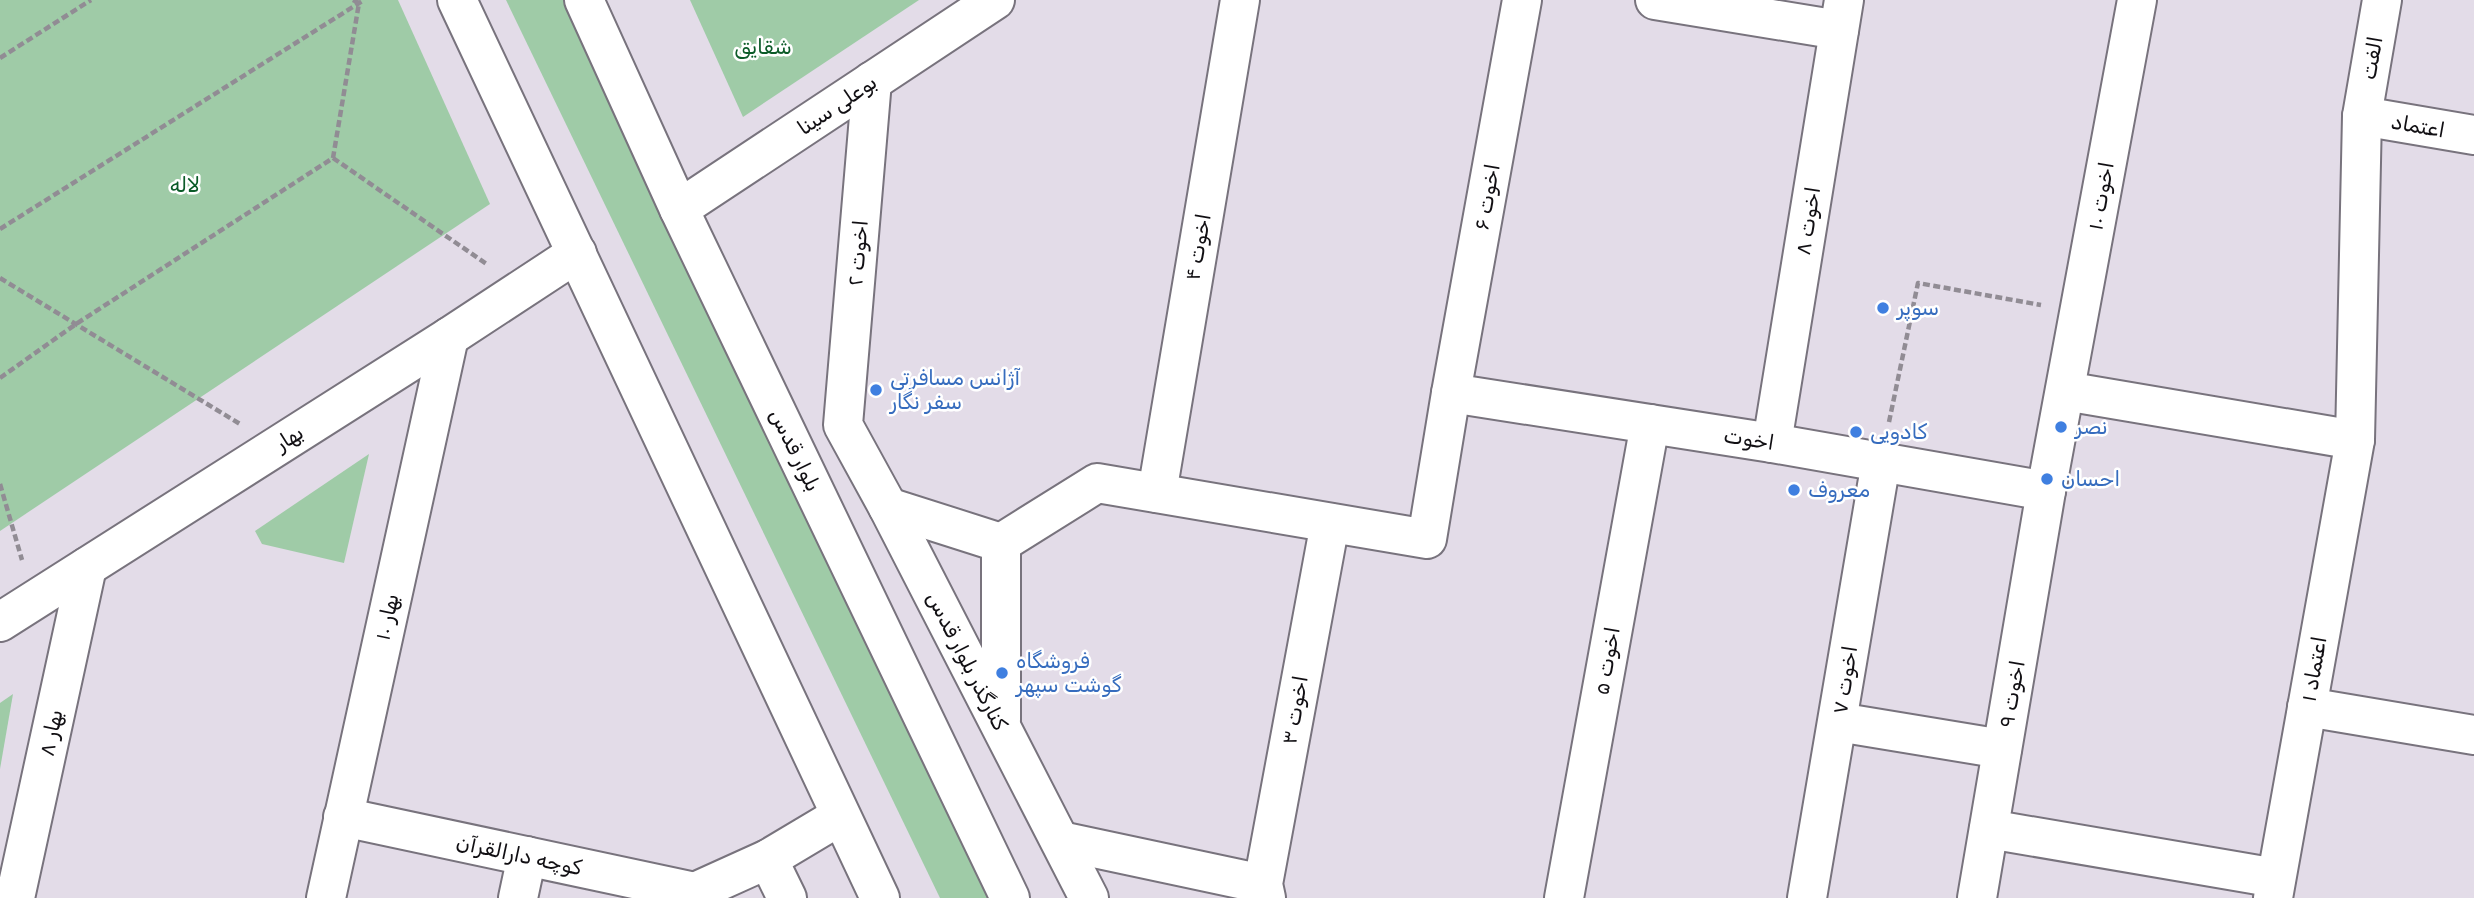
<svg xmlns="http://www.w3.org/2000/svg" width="2474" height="898" viewBox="0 0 2474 898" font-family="Rubik,Cairo,sans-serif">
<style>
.green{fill:#9fcba7}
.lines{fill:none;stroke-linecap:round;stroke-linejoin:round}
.street-casing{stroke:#78737d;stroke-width:42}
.secondary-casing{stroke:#78737d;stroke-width:42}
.path{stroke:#918c94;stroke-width:4.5;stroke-dasharray:7 3.5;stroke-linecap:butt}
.street{stroke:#fff;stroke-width:38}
.secondary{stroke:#fff;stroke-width:38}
.shop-dot{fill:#3f7fe0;stroke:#fff;stroke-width:2.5}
.labels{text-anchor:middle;stroke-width:5;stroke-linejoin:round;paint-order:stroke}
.park-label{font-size:21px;fill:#0b5b28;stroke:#fff}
.street-label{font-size:21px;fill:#110f13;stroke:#fff}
.shop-label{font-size:21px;fill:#366cbe;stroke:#fff;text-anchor:start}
</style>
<rect width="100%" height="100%" fill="#e3dce8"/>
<g class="green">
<path d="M0,0H398L490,204L0,531Z"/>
<path d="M506,0H568L997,898H940Z"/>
<path d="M690,0H919L743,117Z"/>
<path d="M369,454L344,563L262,544L255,531Z"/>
<path d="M13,694L0,769V703Z"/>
</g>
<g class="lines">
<defs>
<g id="street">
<path d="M1655,0L1839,30"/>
<path d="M872,81L843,425L888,507L1089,898"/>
<path d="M2065,391L2355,440"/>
<path d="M1451,393L1772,443L2046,491"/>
<path d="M1772,443L1844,0"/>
<path d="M1157,493L1240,0"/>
<path d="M888,507L1001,543L1097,483L1427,539L1451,393L1522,0"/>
<path d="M2307,707L2474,735"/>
<path d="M1001,720V543"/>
<path d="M1838,722L2002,749"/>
<path d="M343,817L695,892"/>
<path d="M1989,829L2276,878"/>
<path d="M1061,841L1263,884"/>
<path d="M768,859L787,898"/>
<path d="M695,892L768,859L840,816"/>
<path d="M15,898L87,567"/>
<path d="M326,898L449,337"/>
<path d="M518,898L527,856"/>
<path d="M1266,898L1263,884L1330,523"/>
<path d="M1564,898L1650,424"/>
<path d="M1807,898L1881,462"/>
<path d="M1977,898L2046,491L2137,0"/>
<path d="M2273,898L2355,440L2362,116L2382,0"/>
</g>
<g id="secondary">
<path d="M457,0L880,898"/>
<path d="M584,0L679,209L1010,898"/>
<path d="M2362,116L2474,135"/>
<path d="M679,209L995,0"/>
<path d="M0,622L449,337L577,253"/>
</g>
</defs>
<use href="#street" class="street-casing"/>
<use href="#secondary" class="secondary-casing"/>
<g class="path">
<path d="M0,58L91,0"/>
<path d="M333,158L488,265"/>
<path d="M0,229L364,0"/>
<path d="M0,278L240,424"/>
<path d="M0,378L76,324L333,158L359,3L353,0"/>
<path d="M1889,422L1918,283L2041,305"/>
<path d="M0,484L22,560"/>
</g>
<use href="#street" class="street"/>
<use href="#secondary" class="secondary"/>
</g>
<g class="shop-dot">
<circle cx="1883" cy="308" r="7"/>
<circle cx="876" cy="390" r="7"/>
<circle cx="2061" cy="427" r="7"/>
<circle cx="1856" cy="432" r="7"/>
<circle cx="2047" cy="479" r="7"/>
<circle cx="1794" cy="490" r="7"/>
<circle cx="1002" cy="673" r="7"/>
</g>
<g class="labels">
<g class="park-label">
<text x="763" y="54">شقایق</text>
<text x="185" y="192">لاله</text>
</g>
<g class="street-label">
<text transform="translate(2372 58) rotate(-80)" y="7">الفت</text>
<text transform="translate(837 105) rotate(-34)" y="7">بوعلی سینا</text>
<text transform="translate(2418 126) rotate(10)" y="7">اعتماد</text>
<text transform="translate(2101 196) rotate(-80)" y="7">اخوت ۱۰</text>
<text transform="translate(1487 197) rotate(-80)" y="7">اخوت ۶</text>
<text transform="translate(1808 221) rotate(-81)" y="7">اخوت ۸</text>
<text transform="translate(1198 247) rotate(-80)" y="7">اخوت ۴</text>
<text transform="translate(858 253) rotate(-85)" y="7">اخوت ۲</text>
<text transform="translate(289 438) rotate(-32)" y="7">بهار</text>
<text transform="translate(1749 439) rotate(9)" y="7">اخوت</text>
<text transform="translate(795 450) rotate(64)" y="7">بلوار قدس</text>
<text transform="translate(387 617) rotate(-78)" y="7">بهار ۱۰</text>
<text transform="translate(967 661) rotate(63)" y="7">کنارگذر بلوار قدس</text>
<text transform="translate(1607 661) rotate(-80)" y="7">اخوت ۵</text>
<text transform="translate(2314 669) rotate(-80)" y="7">اعتماد ۱</text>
<text transform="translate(1845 680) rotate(-81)" y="7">اخوت ۷</text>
<text transform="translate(2012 694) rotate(-80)" y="7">اخوت ۹</text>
<text transform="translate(1295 710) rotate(-80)" y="7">اخوت ۳</text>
<text transform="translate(51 733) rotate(-78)" y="7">بهار ۸</text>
<text transform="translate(519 855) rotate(12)" y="7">کوچه دارالقرآن</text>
</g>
<g class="shop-label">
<text x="1897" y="315">سوپر</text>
<text x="890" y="385">آژانس مسافرتی<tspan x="890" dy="24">سفر نگار</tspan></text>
<text x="2075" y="434">نصر</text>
<text x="1870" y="439">کادویی</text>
<text x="2061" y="486">احسان</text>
<text x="1808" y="497">معروف</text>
<text x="1016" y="668">فروشگاه<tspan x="1016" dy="24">گوشت سپهر</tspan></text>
</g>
</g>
</svg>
